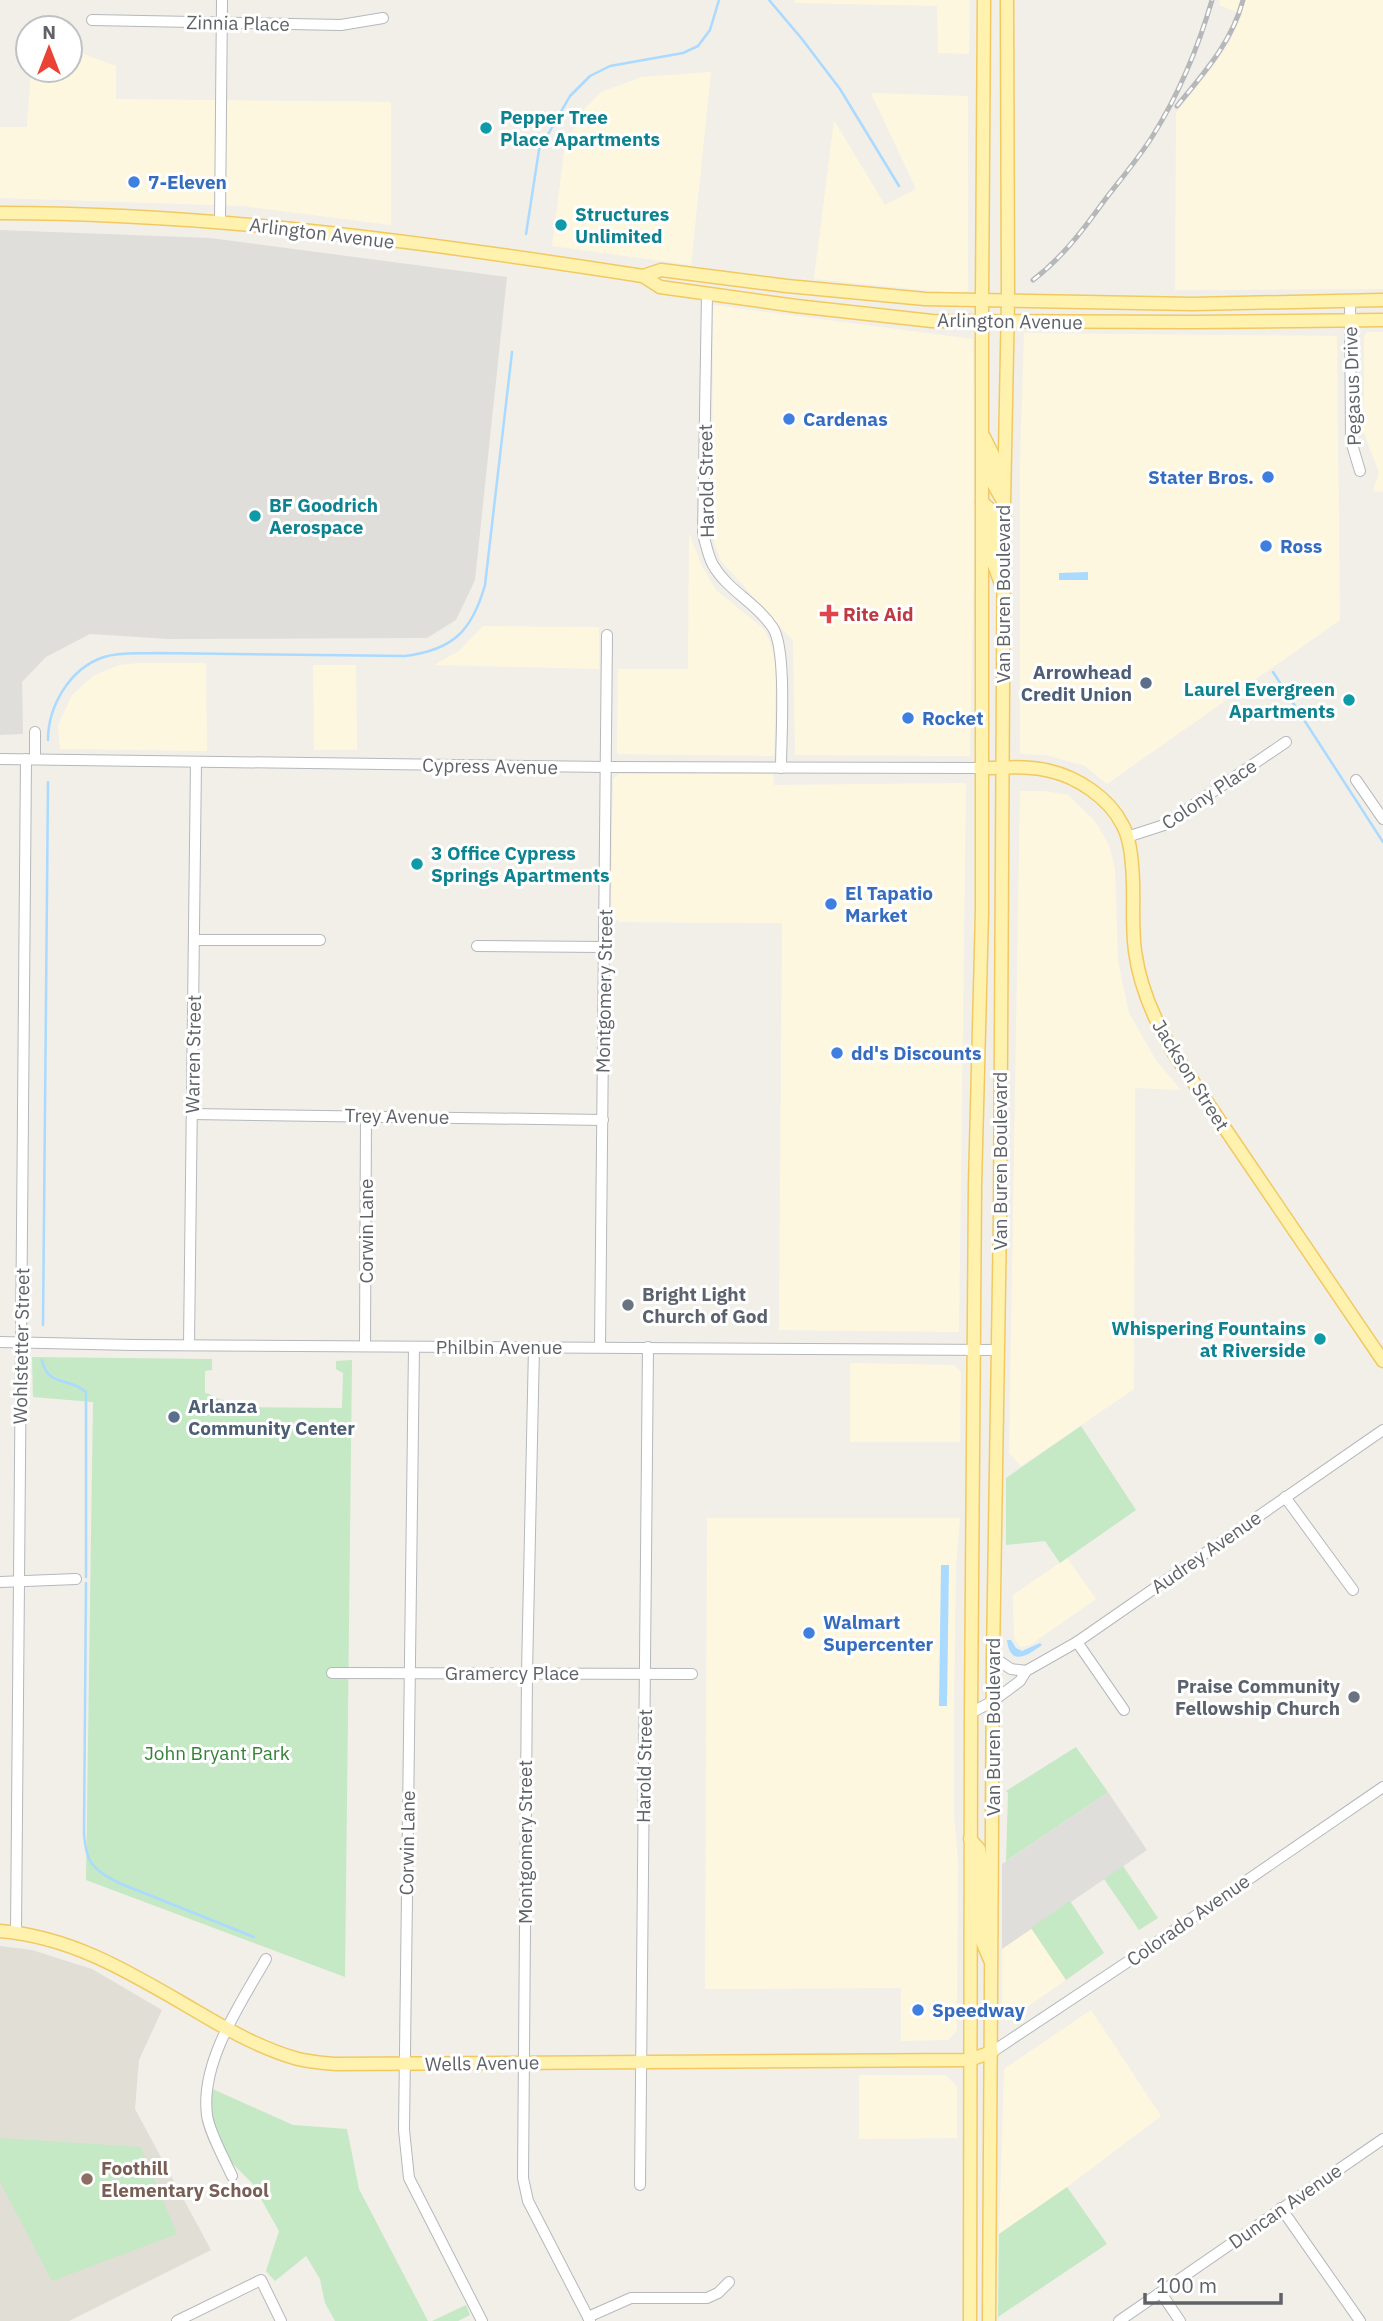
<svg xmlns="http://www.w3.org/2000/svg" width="1383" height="2321" viewBox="0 0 1383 2321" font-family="'IBM Plex Sans',sans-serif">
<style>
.commercial{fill:#fef7e0}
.industrial{fill:#e0deda}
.education{fill:#e1ded6}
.green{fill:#c5e8c5}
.water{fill:#aadaff}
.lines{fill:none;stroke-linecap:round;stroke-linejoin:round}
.stream{stroke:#aadaff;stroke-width:2.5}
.minor-casing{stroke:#b5b8bc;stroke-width:12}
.major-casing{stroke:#f2c960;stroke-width:15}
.minor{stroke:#fff;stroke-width:10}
.major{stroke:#fff2af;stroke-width:12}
.rail-casing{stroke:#b6b7b8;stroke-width:5}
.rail{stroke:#fff;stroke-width:2.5;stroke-dasharray:8;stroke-linecap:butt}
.culture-dot{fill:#0f9aa8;stroke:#fff;stroke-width:2.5}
.shop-dot{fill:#3f7fe0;stroke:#fff;stroke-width:2.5}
.health-dot{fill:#e0444e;stroke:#fff;stroke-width:2.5}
.service-dot{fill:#5c6f8a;stroke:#fff;stroke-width:2.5}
.worship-dot{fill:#6b7280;stroke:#fff;stroke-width:2.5}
.education-dot{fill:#8d6e63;stroke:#fff;stroke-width:2.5}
.labels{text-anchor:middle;stroke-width:6;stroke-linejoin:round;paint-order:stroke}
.street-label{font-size:19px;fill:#5f6368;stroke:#fff}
.culture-label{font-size:19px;font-weight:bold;fill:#0d838f;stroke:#fff;text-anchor:start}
.shop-label{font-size:19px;font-weight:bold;fill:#366cbe;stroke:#fff;text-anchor:start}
.health-label{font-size:19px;font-weight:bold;fill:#be3a42;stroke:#fff;text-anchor:start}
.service-label{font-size:19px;font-weight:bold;fill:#4e5e75;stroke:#fff;text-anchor:end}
.worship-label{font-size:19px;font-weight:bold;fill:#5b616d;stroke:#fff;text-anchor:start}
.park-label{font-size:19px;fill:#348238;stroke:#fff}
.education-label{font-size:19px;font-weight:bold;fill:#785e54;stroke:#fff;text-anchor:start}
</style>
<rect width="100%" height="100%" fill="#f1efe8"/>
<g class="commercial">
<path d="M794,0H970L969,54L938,53L937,6L796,3Z"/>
<path d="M1220,0H1383V289L1175,290L1176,113L1215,64L1231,39L1242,14L1219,5Z"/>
<path d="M70,49L116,66V99L391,102V225L243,206L0,198V127H27L31,70H70Z"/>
<path d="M711,72L691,265L552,246L565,145L585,108L601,92L642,77Z"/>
<path d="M871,93L968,96V291L953,293L814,279L834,120L885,205L916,189Z"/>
<path d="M713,305L973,339L974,550L970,756L795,755L793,641L721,561L712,536Z"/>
<path d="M1367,332H1383V492L1373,491L1379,472L1362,428L1364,398V336Z"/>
<path d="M1024,333L1337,336L1340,620L1107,784L1085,766L1046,755L1020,754V462Z"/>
<path d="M689,533L701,564L716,590L764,629L771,644L776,666L774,756L617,754L618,669H688Z"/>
<path d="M483,626L599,627V669L434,665L459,651Z"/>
<path d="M139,663H206L207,751L60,749L58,725L72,695L93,676L119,665Z"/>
<path d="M313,665H356L357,750H314Z"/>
<path d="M618,774H773L774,785L966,783L959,1332L779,1330L782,923L620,922L611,915L613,779Z"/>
<path d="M1020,791H1044L1068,795L1095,821L1109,845L1115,869L1118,961L1129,1013L1157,1062L1181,1090L1135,1088L1134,1389L1021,1466L1009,1453Z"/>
<path d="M850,1363L955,1365L961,1372L960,1442H850Z"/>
<path d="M707,1518H960L956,1564L954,1704V1816L958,1861L957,2030L948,2040L901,2041V1988L705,1989Z"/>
<path d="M1067,1558L1096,1599L1030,1645L1021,1647L1014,1638L1013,1595Z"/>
<path d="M1031,1928L1066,1980L1021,2011L1019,2008L1002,2004V1949Z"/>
<path d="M1091,2010L1161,2116L1067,2187L999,2234L1004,2069Z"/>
<path d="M859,2075H946L957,2087V2138L859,2139Z"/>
</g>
<g class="industrial">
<path d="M0,230L210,238L507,277L475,580L456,620L427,638L169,639L90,634L46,657L22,682L23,734L0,735Z"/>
<path d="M1108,1792L1147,1850L1002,1949V1864Z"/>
</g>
<path class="education" d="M0,1946L32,1950L92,1969L162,2010L139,2060L135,2109L211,2250L69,2321H0Z"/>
<g class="green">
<path d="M32,1357L212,1359V1370L205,1371V1393C213,1394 216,1400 224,1400L225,1407L342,1408L343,1373L336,1369V1361L352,1360L345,1977L86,1880L93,1402L33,1397Z"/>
<path d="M1081,1426L1136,1510L1060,1563L1045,1541L1006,1545V1478Z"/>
<path d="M1076,1747L1108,1792L1006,1861L1008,1793L1006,1791Z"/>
<path d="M1123,1866L1158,1918L1139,1930L1104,1879Z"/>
<path d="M1070,1901L1104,1953L1066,1980L1031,1928Z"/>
<path d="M206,2086L293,2125L347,2129L359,2189L428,2321H335L325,2303L320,2279L306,2256L275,2281L266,2271L279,2231L252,2183L230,2161L214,2132Z"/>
<path d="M0,2138L141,2147L177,2234L52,2281L0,2182Z"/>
<path d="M1067,2187L1107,2244L998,2317L999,2234Z"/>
<path d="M466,2305L470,2315L458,2321H432Z"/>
</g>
<g class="water">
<path d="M1088,572V580H1059V573Z"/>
<path d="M941,1565H949L947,1706H939Z"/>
<path d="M1007,1640H1011L1016,1648L1022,1651L1040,1643L1042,1645C1027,1656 1010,1667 1007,1640Z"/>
</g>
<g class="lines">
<g class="stream">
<path d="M769,0L802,39L840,89L899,186"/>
<path d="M526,234L539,150L570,96L590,76L610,66L683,53L698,46L710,30L719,0"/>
<path d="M1273,672L1383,842"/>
<path d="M48,740C48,706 70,668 104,657C120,652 138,654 154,653L405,656C453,650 472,631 485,585L512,352"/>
<path d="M43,1325L48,782"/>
<path d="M42,1360C48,1388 68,1376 86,1392V1577"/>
<path d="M86,1583L84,1834C86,1863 93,1870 119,1883L254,1937"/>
</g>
<defs>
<g id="minor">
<path d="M92,20L341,25L383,18"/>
<path d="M220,221L222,0"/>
<path d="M707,293L703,534C706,544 708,556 713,565C728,591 757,603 773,628C787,650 781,738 781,768"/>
<path d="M1350,300L1351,441L1360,471"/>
<path d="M0,759L606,767L980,768"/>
<path d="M35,759V732"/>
<path d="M1356,780L1383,819"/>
<path d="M1127,837L1164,825L1286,742"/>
<path d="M194,940H320"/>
<path d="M477,946L605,947"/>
<path d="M192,1114L603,1120"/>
<path d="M0,1342L133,1345L998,1350"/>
<path d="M189,1345L196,762"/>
<path d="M365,1346L366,1116"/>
<path d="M414,1347L404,2130L409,2178L482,2321"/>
<path d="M534,1347L527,1673L523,2178L528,2201L590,2321"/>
<path d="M600,1347L607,635"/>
<path d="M1285,1497L1353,1590"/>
<path d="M0,1582L76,1579"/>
<path d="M1077,1642L1124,1710"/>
<path d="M993,1657L1011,1669L1026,1671"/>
<path d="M332,1673L692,1674"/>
<path d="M971,1713L993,1701L1020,1681L1026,1671L1077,1642L1383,1430"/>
<path d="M16,1932L26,759"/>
<path d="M992,2052L1150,1947L1383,1787"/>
<path d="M232,2176C225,2160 209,2132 207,2115C200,2062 241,2003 266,1959"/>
<path d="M640,2185L648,1347"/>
<path d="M1281,2208L1360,2321"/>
<path d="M1161,2293L1180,2321"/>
<path d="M588,2317L631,2298H707L718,2293L729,2282"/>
<path d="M177,2321L261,2280L281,2321"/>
<path d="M1119,2321L1383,2139"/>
</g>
<g id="major">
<path d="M0,213C216,213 430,243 643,276L660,287L796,306L932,321L1192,322L1383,320"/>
<path d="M643,276L661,270L787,286L925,299L1193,304L1383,300"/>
<path d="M984,437L993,455L994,485L1003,501"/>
<path d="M982,502L992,511L993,515L994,565L1001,584"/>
<path d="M980,768C1003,768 1028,765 1050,771C1077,777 1109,798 1122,824C1129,836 1131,851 1132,865C1135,894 1131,922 1135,951C1140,989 1155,1022 1175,1055L1383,1361"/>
<path d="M970,1839L979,1849L981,1861V1939L990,1960"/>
<path d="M0,1931C74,1937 134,1975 196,2011C228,2030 262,2049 298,2059C310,2062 323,2063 335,2064L969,2060L992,2052"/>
<path d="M970,2321L971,1713L975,1186L982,911V300L984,0"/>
<path d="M989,2321L993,1657L1000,1220L1004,502L1008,301L1007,0"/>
</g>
</defs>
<use href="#minor" class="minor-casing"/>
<use href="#major" class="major-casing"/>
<use href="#minor" class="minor"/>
<use href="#major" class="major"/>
<defs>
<g id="rail">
<path d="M1177,106C1204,73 1232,42 1243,0"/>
<path d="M1033,280C1062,258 1083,230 1104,201C1120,180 1138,159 1152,137C1179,94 1198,48 1212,0"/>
</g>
</defs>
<use href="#rail" class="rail-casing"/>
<use href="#rail" class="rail"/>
</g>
<g class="culture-dot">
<circle cx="486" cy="128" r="7"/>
<circle cx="561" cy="225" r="7"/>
<circle cx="255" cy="516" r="7"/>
<circle cx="1349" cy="700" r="7"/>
<circle cx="417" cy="864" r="7"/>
<circle cx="1320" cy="1339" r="7"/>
</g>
<g class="shop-dot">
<circle cx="134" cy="182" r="7"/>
<circle cx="789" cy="419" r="7"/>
<circle cx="1268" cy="477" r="7"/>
<circle cx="1266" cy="546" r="7"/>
<circle cx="908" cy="718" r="7"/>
<circle cx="831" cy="904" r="7"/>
<circle cx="837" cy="1053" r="7"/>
<circle cx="809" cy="1633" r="7"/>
<circle cx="918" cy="2010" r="7"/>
</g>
<path class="health-dot" d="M825.5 603.5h7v7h7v7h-7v7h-7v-7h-7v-7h7z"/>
<g class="service-dot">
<circle cx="1146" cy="683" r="7"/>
<circle cx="174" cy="1417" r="7"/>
</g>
<g class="worship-dot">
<circle cx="628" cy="1305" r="7"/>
<circle cx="1354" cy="1697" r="7"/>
</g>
<circle class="education-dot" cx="87" cy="2179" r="7"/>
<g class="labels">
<g class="street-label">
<text transform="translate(238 23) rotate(1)" y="7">Zinnia Place</text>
<text transform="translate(322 233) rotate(7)" y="7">Arlington Avenue</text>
<text transform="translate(1010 321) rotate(1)" y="7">Arlington Avenue</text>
<text transform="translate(1352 386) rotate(-92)" y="7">Pegasus Drive</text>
<text transform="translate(706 481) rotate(-91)" y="7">Harold Street</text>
<text transform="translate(1003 594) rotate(-90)" y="7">Van Buren Boulevard</text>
<text transform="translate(490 766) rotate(1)" y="7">Cypress Avenue</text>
<text transform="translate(1209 794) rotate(-34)" y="7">Colony Place</text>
<text transform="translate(604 991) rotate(-89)" y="7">Montgomery Street</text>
<text transform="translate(193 1054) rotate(-89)" y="7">Warren Street</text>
<text transform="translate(1191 1075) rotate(58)" y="7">Jackson Street</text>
<text transform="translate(397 1116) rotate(1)" y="7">Trey Avenue</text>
<text transform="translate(1000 1161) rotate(-90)" y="7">Van Buren Boulevard</text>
<text transform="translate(366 1231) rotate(-90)" y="7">Corwin Lane</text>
<text transform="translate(21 1346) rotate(-89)" y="7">Wohlstetter Street</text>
<text x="499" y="1354">Philbin Avenue</text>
<text transform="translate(1206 1552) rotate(-35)" y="7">Audrey Avenue</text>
<text x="512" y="1680">Gramercy Place</text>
<text transform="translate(993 1727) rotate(-90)" y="7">Van Buren Boulevard</text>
<text transform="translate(644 1766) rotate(-89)" y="7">Harold Street</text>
<text transform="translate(525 1842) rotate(-90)" y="7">Montgomery Street</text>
<text transform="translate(407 1843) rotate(-89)" y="7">Corwin Lane</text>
<text transform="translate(1188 1920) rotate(-35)" y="7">Colorado Avenue</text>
<text transform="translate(482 2063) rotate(-1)" y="7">Wells Avenue</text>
<text transform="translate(1285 2206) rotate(-35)" y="7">Duncan Avenue</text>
</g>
<g class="culture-label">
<text x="500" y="124">Pepper Tree<tspan x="500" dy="22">Place Apartments</tspan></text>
<text x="575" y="221">Structures<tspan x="575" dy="22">Unlimited</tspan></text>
<text x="269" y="512">BF Goodrich<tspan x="269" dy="22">Aerospace</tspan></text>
<text x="1335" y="696" text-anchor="end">Laurel Evergreen<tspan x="1335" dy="22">Apartments</tspan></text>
<text x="431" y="860">3 Office Cypress<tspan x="431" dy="22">Springs Apartments</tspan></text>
<text x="1306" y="1335" text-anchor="end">Whispering Fountains<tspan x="1306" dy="22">at Riverside</tspan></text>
</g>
<g class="shop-label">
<text x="148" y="189">7-Eleven</text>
<text x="803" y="426">Cardenas</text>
<text x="1254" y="484" text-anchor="end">Stater Bros.</text>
<text x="1280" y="553">Ross</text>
<text x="922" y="725">Rocket</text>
<text x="845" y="900">El Tapatio<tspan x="845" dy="22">Market</tspan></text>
<text x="851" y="1060">dd's Discounts</text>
<text x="823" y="1629">Walmart<tspan x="823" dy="22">Supercenter</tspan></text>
<text x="932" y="2017">Speedway</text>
</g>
<g class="health-label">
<text x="843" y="621">Rite Aid</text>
</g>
<g class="service-label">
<text x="1132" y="679">Arrowhead<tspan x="1132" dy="22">Credit Union</tspan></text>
<text x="188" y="1413" text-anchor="start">Arlanza<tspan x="188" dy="22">Community Center</tspan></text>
</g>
<g class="worship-label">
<text x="642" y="1301">Bright Light<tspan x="642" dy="22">Church of God</tspan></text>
<text x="1340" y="1693" text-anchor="end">Praise Community<tspan x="1340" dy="22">Fellowship Church</tspan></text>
</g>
<g class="park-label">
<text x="217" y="1760">John Bryant Park</text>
</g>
<g class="education-label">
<text x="101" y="2175">Foothill<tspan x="101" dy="22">Elementary School</tspan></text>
</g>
</g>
<g transform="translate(49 49)"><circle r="33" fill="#ffffff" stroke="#bfc1c3" stroke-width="2"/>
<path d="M0-5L12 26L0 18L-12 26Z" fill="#ea4335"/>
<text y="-10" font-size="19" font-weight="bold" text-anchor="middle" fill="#5f6368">N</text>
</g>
<path d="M1145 2293v10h136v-10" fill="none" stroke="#5f6368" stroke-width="3.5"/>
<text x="1156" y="2293" font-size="21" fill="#5f6368" stroke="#ffffff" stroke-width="5" paint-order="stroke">100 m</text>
</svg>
